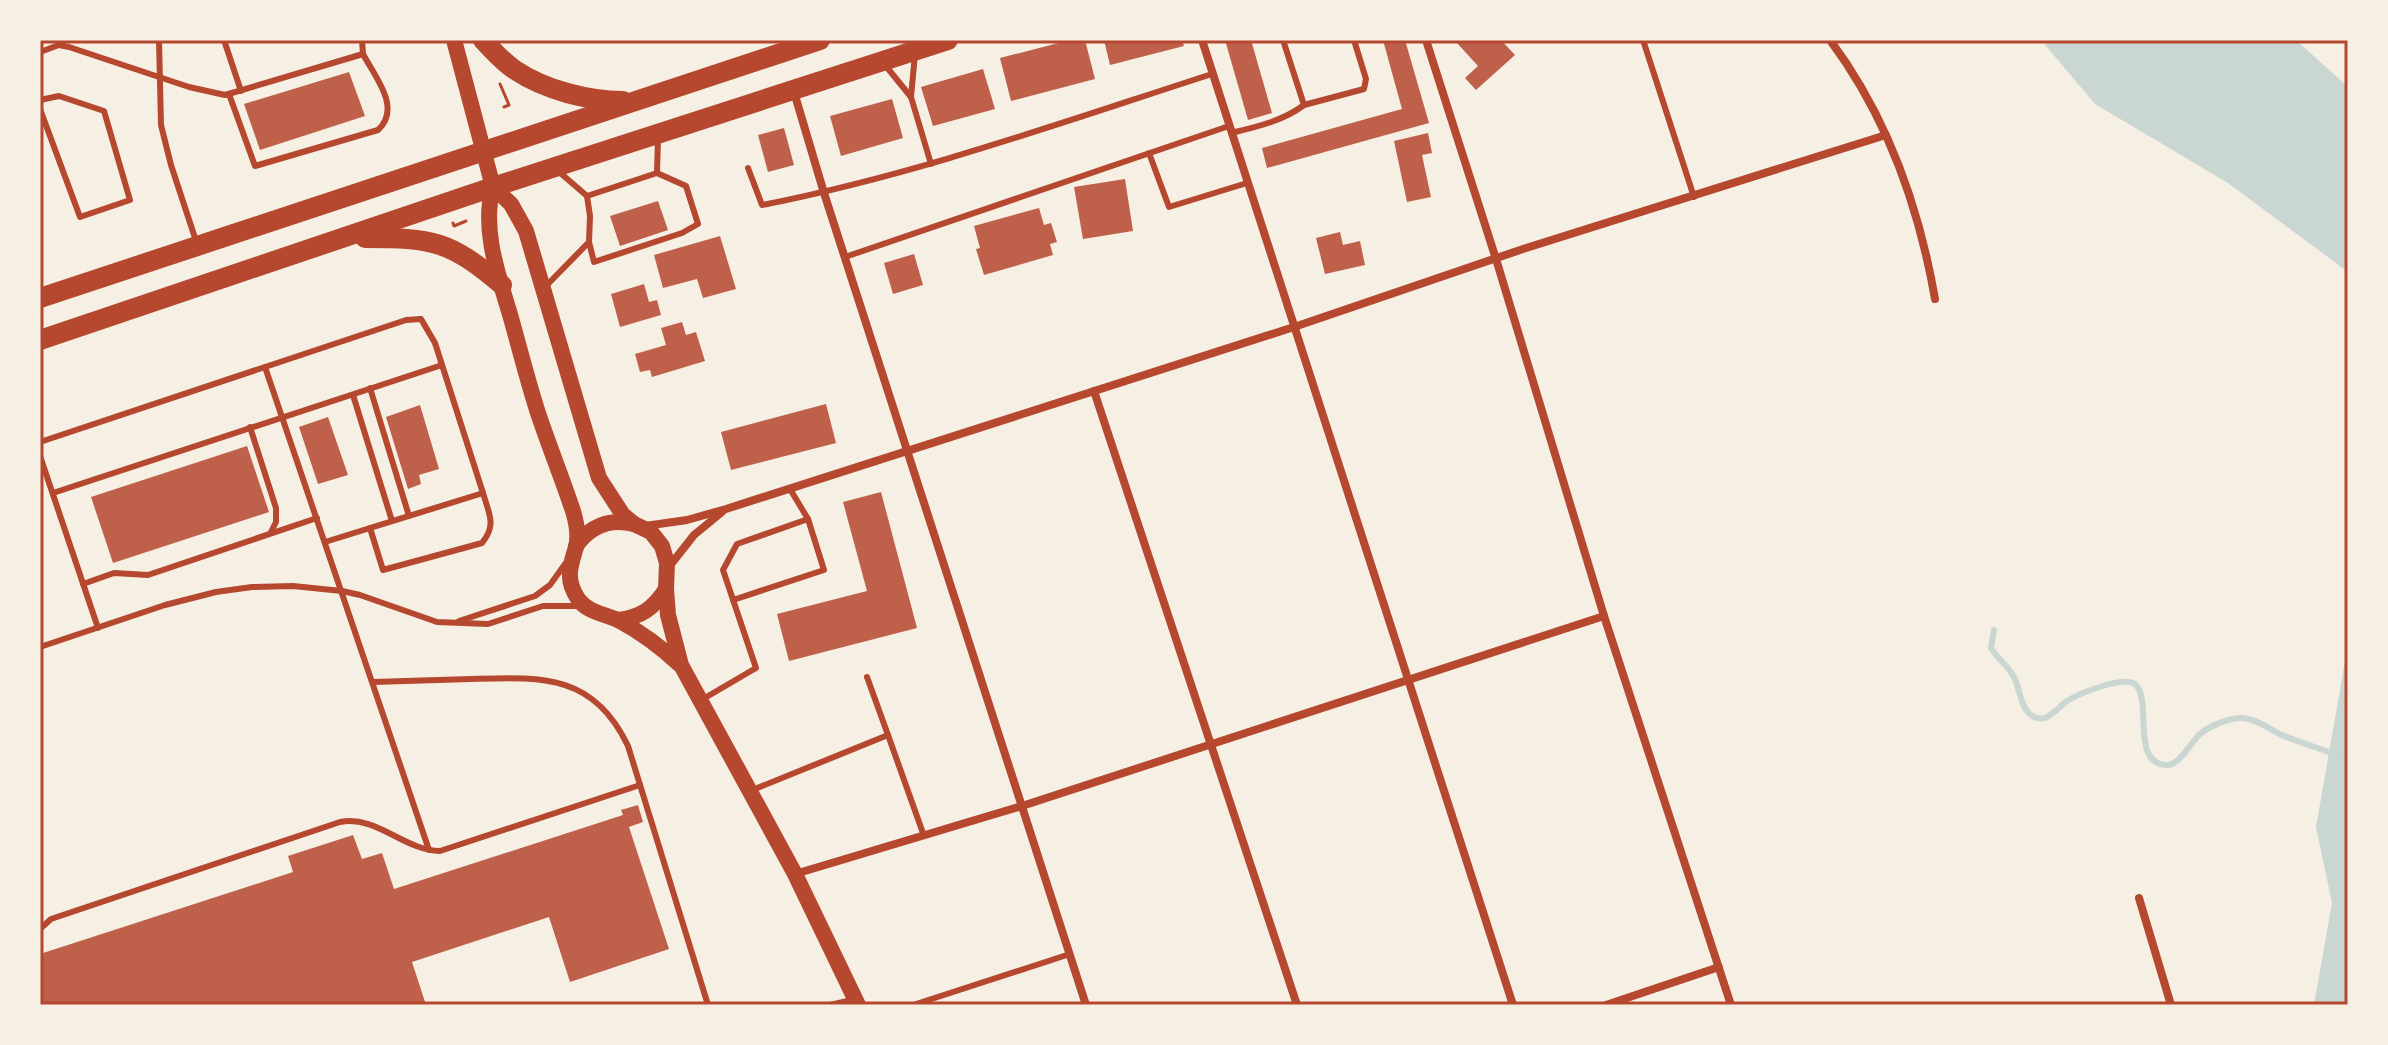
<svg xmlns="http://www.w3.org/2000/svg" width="2388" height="1045" viewBox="0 0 2388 1045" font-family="Mulish,sans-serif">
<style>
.water{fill:#c9d6d2}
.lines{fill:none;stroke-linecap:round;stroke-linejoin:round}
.stream{stroke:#c9d6d2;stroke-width:6}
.building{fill:#bf614a}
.path{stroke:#b5482f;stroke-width:3}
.service{stroke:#b5482f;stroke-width:6}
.minor{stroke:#b5482f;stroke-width:8}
.secondary{stroke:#b5482f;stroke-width:16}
.trunk{stroke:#b5482f;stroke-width:20}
.neatline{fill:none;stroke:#b5482f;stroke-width:3}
</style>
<rect width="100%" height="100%" fill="#f6efe4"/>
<g class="water">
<path d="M2041,40H2296L2348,87V272L2228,183L2095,104Z"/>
<path d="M2348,644V1005H2314L2332,903L2316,827Z"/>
</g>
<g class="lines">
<path class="stream" d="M1994,630L1991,648C1997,658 2008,666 2014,677C2020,688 2020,707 2031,715C2046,726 2057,708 2067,701C2078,694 2126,674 2136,685C2152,702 2131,762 2165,765C2179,767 2190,743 2200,734C2210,726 2226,719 2239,718C2255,717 2270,730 2284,736C2305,744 2327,751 2348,759"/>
</g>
<g class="building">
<path d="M1070,40H1085L1095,79L1011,101L1000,58Z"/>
<path d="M1104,40H1182L1184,46L1110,65Z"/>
<path d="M1225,40H1251L1272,113L1248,120Z"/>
<path d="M1383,40H1405L1429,123L1267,168L1262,148L1402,109Z"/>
<path d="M1459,40H1501L1515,55L1476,90L1465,78L1478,66L1457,43Z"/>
<path d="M983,69L995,109L933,126L921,87Z"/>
<path d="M349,72L365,116L260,150L244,104Z"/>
<path d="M892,99L903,138L841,156L830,116Z"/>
<path d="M784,128L794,165L768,172L758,135Z"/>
<path d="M1428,133L1432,153L1422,155L1431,197L1407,202L1394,141Z"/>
<path d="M1125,179L1133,231L1083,239L1074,187Z"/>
<path d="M658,201L668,230L620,246L610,216Z"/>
<path d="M1039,208L1044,225L1051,223L1057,242L1050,244L1053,255L984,275L976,249L980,248L974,226Z"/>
<path d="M1340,232L1343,245L1360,241L1365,265L1325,274L1316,238Z"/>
<path d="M720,236L736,289L703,298L697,279L663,288L654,255Z"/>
<path d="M914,254L923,285L893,294L884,263Z"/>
<path d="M644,284L649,302L657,300L661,315L620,327L611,294Z"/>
<path d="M682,322L686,335L696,332L705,361L652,377L650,370L640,372L635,354L666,345L661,328Z"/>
<path d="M826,404L836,443L731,470L721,432Z"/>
<path d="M420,405L439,469L419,475L421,484L408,489L386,417Z"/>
<path d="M328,417L348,475L318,484L299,427Z"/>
<path d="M247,446L269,512L113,563L91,497Z"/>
<path d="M881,492L917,628L789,661L777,614L867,591L843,502Z"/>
<path d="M638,805L643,822L629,827L669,949L570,982L549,917L412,962L426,1005H40V954L293,872L288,856L353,835L362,859L382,853L394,889L623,815L621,810Z"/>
</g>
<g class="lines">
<g class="path">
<path d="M500,84L509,105L504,107"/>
<path d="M453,223L454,226L466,221"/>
</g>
<g class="service">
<path d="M159,40L161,125L171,165L197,244"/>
<path d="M224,40L241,91"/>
<path d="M1643,40L1694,197"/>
<path d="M40,52L59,45L69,47L189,87L225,95L363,54L362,40"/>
<path d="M915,54L911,97L931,164"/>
<path d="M885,65L911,97"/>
<path d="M229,94L255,166L378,130C402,108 375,77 363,54"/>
<path d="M40,100L59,96L104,111L130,200L80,217L40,109"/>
<path d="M1304,105L1364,89L1366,79L1354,40"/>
<path d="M1231,133C1256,127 1283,121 1304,105L1283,40"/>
<path d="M1149,153L1169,207L1247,183"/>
<path d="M748,168L762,205C915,175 1063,122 1212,74"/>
<path d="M558,171L587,196"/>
<path d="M589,242L594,262L682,233L698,224L686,186L657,173"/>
<path d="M845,257L1229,126"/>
<path d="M546,286L589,242L590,216L587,196L657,173L658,138"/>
<path d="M265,367L406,320L421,319L435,343L483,493L325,542"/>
<path d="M370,388L409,516"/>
<path d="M353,395L392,521"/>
<path d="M250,427L276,508V522L271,532"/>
<path d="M40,442L265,367L429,850"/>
<path d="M40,456L98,628"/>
<path d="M53,493L442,365"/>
<path d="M370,528L383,570L482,543C497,525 489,514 483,493"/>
<path d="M83,584L114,573L148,575L317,518"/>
<path d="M733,600L824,570L808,519"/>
<path d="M459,621L535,596L550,585L565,564"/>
<path d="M40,647L165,605L216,592L252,587L293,586L342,591L360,595L437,622L488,624L543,606H579"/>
<path d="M867,677L888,735"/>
<path d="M373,682C405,681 438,680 471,679C541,677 593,673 628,746L708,1005"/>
<path d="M703,699L756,668L723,570L737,544L808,519L790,489"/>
<path d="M750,791L888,735L924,836"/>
<path d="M40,929L51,919L340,822C377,815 403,850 440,851L640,785"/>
<path d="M830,1005L852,1000"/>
<path d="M913,1005L1070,954"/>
</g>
<g class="minor">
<path d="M1202,40L1513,1005"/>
<path d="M1426,40L1496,259L1604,616L1731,1005"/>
<path d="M1830,40C1886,115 1919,207 1935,299"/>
<path d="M794,92L824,193L1086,1005"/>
<path d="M1094,391L1297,1005"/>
<path d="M645,526L687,520L726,509L1294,327L1523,249L1886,135"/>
<path d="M668,568L694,535L722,512"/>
<path d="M795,874L1022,806L1604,616"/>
<path d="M2139,898L2171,1005"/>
<path d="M1606,1005L1719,967"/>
</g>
<g class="secondary">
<path d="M454,40L493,187C481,230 499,277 511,318C520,350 528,382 538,413C549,446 562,478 573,511C576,521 579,536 576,547C570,567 565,579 578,599C588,613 606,614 620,621C642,633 662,648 679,664"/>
<path d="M493,187L511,204L526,231L599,478L623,515L634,524L651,532L662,546L667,563L666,589L668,615L681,665L795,874L858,1005"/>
<path d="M576,546C590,526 610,518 634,524"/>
<path d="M618,620C641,617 653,609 666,589"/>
</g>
<g class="trunk">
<path d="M483,40C493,51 503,62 515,70C545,90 588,101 623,101"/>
<path d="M365,238C432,238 449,240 502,285"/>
<path d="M40,298L820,40"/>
<path d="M40,340L493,187L948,40"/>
</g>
</g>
<rect width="2388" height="1045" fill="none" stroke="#f6efe4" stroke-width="84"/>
<rect x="42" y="42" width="2304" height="961" class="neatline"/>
</svg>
